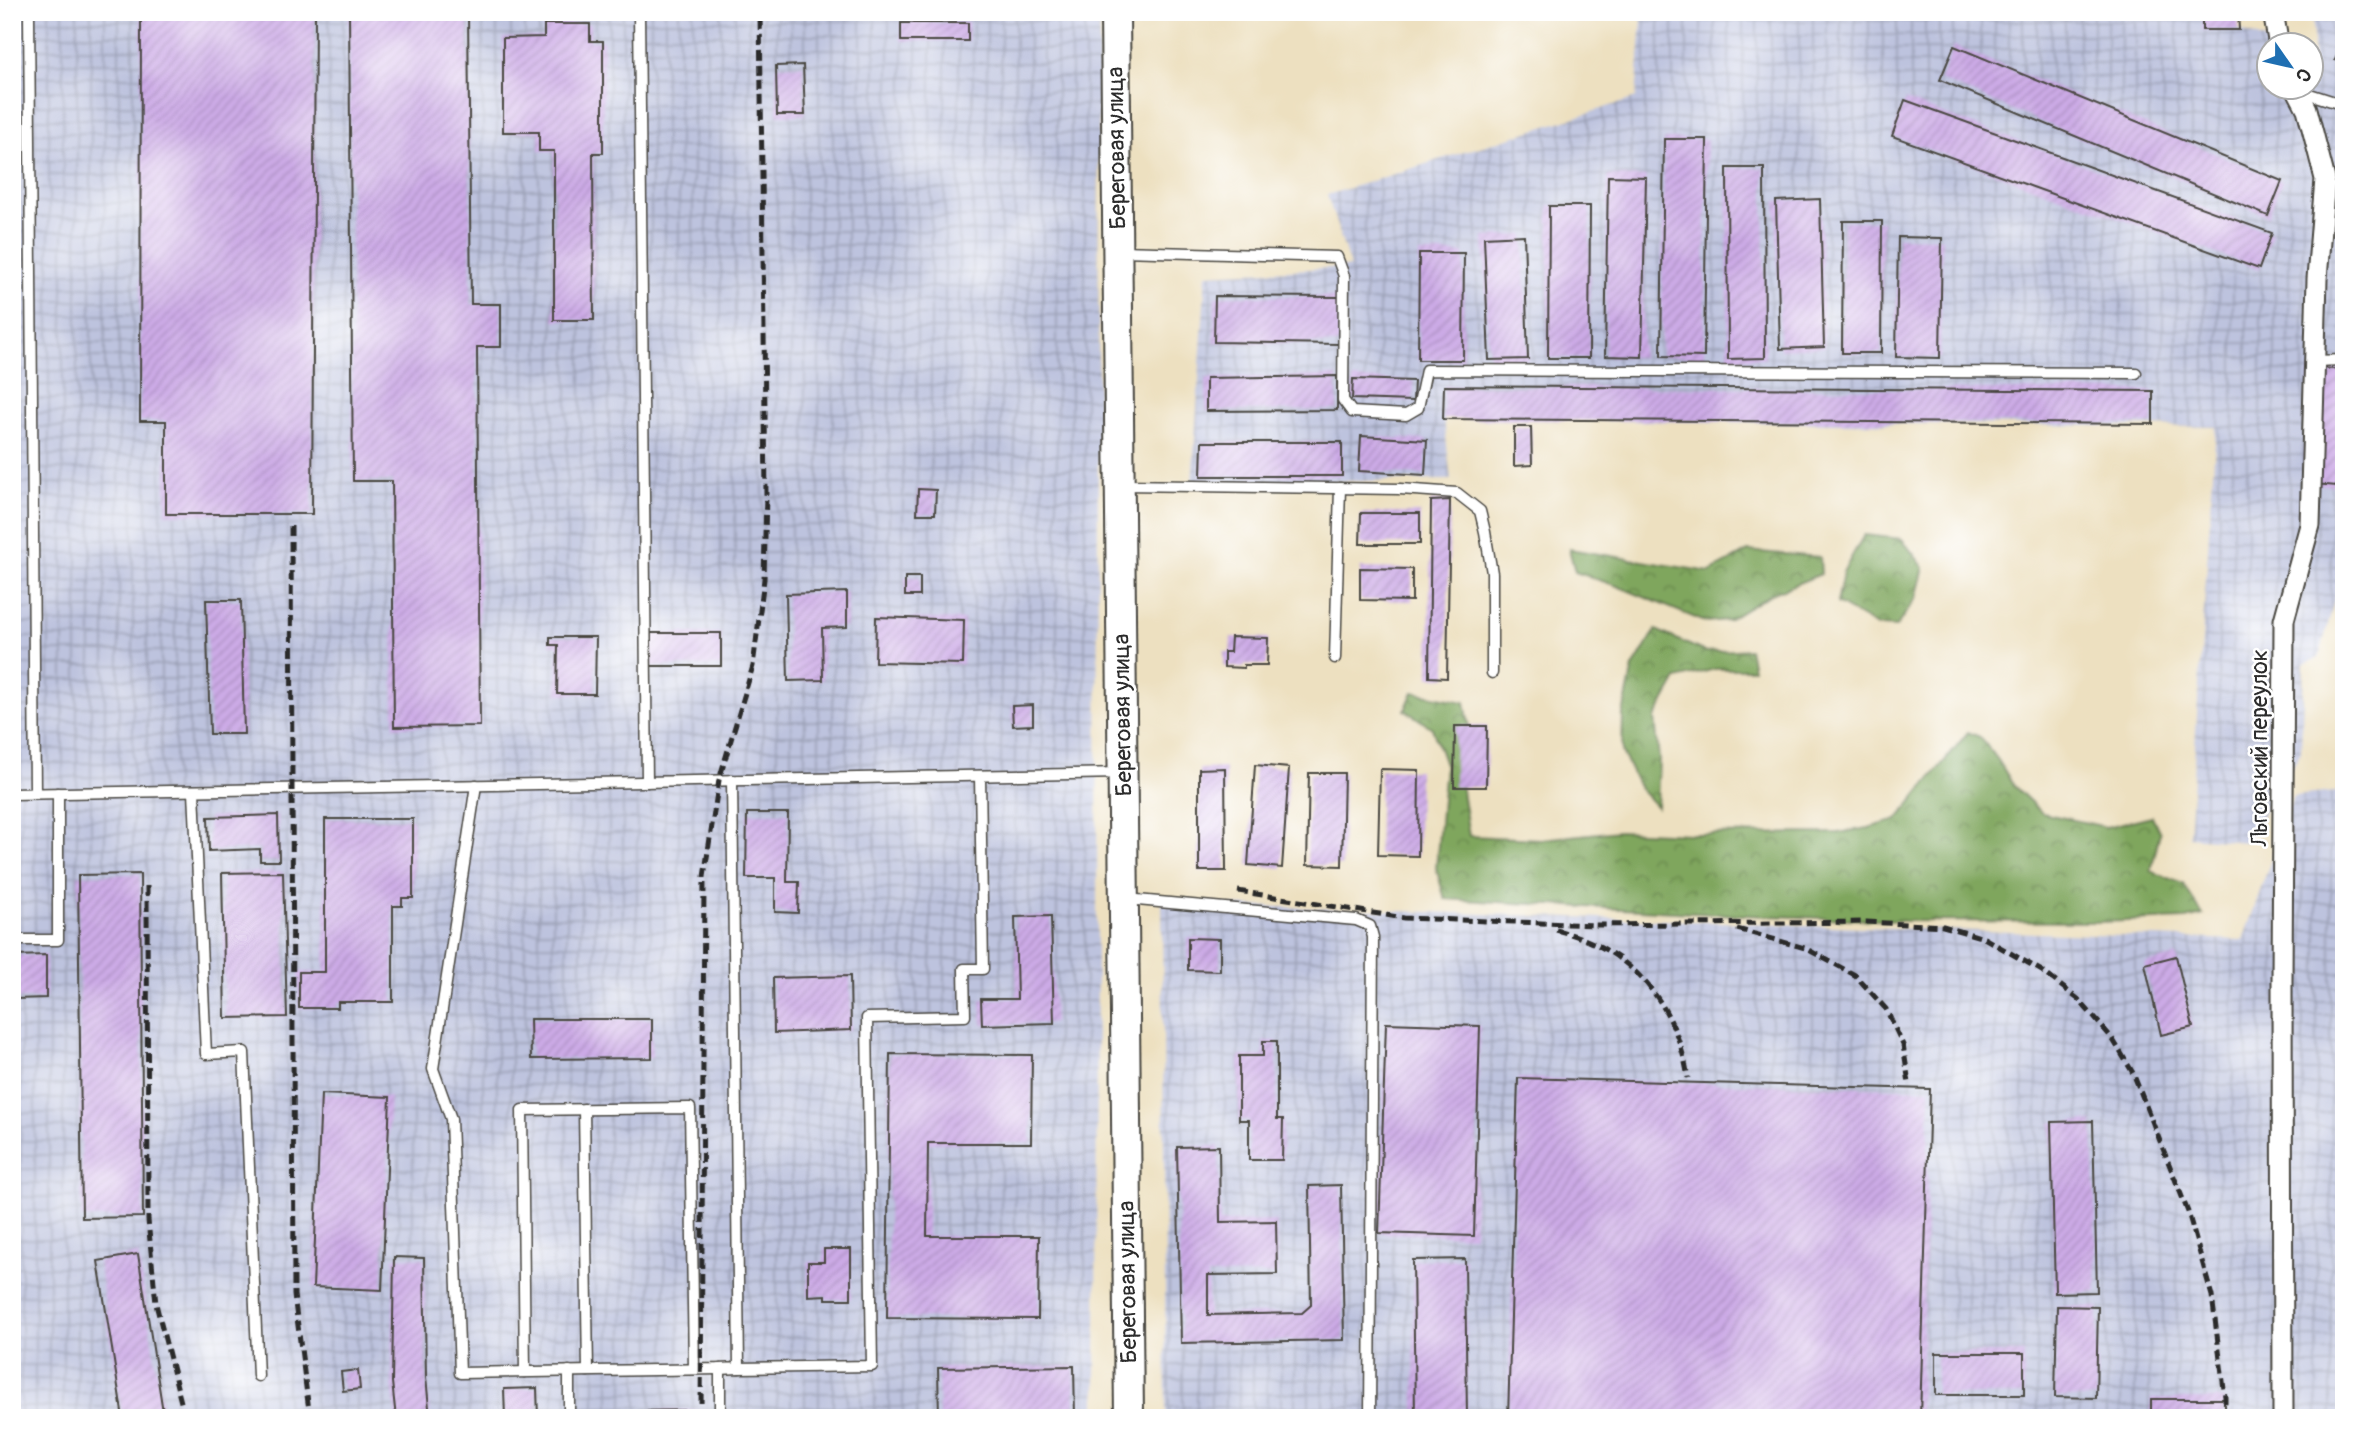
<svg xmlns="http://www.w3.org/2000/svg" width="2356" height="1430" viewBox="0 0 2356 1430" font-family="Pangolin,sans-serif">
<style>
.industrial{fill:url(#industrial-grid)}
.forest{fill:url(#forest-crowns);stroke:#556844;stroke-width:2}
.building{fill:url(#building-hatch)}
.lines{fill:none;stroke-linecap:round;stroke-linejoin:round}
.lane-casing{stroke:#484641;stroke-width:13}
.street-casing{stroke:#484641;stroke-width:23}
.secondary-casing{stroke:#484641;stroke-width:32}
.lane{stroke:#fff;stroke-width:10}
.street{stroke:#fff;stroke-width:19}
.secondary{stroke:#fff;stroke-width:28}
.rail{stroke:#2b2b2b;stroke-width:5;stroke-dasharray:10 5;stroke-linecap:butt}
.labels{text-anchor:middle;stroke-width:5;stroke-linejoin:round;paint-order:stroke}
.street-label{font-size:23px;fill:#2b2b2b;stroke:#fff}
</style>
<defs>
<pattern id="industrial-grid" width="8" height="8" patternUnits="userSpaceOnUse" patternTransform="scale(1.75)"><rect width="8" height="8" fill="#bdc3de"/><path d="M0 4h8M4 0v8" fill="none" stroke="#9a9fb4"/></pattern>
<pattern id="forest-crowns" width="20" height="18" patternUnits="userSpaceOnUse" patternTransform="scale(1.75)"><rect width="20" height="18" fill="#7fa65d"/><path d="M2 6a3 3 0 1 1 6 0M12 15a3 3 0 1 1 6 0" fill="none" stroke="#68874d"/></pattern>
<pattern id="building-hatch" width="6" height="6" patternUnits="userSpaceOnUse" patternTransform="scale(1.75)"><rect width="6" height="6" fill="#ccaae6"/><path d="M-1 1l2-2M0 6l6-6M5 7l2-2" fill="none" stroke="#af92c5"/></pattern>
</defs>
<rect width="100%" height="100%" fill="#fff"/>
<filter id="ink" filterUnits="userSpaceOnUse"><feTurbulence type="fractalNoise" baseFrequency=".0143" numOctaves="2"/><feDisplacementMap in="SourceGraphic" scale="14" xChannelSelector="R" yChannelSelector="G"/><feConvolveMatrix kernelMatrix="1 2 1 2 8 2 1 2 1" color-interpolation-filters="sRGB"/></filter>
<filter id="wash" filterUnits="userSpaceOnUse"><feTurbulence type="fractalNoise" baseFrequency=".00686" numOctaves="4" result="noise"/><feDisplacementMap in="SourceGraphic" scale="28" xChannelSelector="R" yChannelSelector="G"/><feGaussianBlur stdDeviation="1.57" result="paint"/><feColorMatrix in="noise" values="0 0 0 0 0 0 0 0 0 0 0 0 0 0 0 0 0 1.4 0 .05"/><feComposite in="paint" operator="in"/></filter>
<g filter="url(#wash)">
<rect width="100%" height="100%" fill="#ede0c0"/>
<g class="industrial">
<path d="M12,12H1099L1096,1418H12Z"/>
<path d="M1689,12H2238L2239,30L2278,45L2268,46V88H2310L2311,58H2313V12H2344V564L2319,658L2304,664L2301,752L2245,842L2189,837L2216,427L1444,419L1451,480L1192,483L1206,274L1350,267L1327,195L1636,98L1642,18Z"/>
<path d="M2344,791V1418H1166L1162,903L2243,940L2293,796Z"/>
</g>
<g class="forest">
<path d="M1864,535L1902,539L1924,568L1916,598L1896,627L1877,626L1837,603L1843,572Z"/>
<path d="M1569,549L1710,572L1748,551L1820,557L1821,574L1771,594L1728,620L1705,622L1617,586L1575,572Z"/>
<path d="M1656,630L1705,652L1749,649L1753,669H1715L1677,679L1655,718L1659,759L1657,807L1640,789L1622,752L1623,714L1633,667Z"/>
<path d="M1413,692L1465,702L1469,725L1459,771L1469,836L1541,839L1619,831L1691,834L1838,833L1868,828L1897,820L1968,732L1980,737L1998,760L2014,786L2042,813L2106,827L2152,816L2160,833L2151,871L2183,884L2203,915L2186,919L2098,922L1898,921L1693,913L1445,899L1436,868L1445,765L1432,728L1405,710Z"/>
</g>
<g id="blocks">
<g class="building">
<path d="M141,12H315L312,514H166V421H140Z"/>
<path d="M349,12H468L471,304H501V347H477L480,726L394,727L392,481H353Z"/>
<path d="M2202,12H2238L2239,30H2202Z"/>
<rect x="901" y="23" width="67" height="18"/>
<path d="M544,24H590V41H603V153H593L594,320H554V151H539V132H503V38L544,37Z"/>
<path d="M2344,40V63L2335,60Z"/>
<path d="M1954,46L2282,181L2268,216L1940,80Z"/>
<path d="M803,65L805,115H777L776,66Z"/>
<path d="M1905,100L2272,233L2259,269L1892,136Z"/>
<path d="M1664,139H1707L1704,357L1661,356Z"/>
<path d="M1727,168H1764L1765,358L1728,359Z"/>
<path d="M1608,176L1646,177L1642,357L1605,356Z"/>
<path d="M1820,199L1824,347L1780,349L1776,201Z"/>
<path d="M1549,206H1590L1589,358H1548Z"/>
<path d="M1843,221H1882L1881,353H1842Z"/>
<path d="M1524,235L1528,359L1489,360L1484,237Z"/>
<path d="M1898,237L1942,238L1940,358L1896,357Z"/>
<path d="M1419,253H1464L1463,360H1418Z"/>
<path d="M1215,296L1339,297L1338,344L1214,342Z"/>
<path d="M2311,367L2344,370L2337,486L2303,483Z"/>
<path d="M1337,376V410L1206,411V378Z"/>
<path d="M1353,379L1414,381L1413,401L1352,399Z"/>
<path d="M1444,386L2153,391V424L1443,419Z"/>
<path d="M1514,427H1531L1532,465L1514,466Z"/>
<path d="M1361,436L1427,440L1425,475L1359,471Z"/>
<path d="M1202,442H1342V476H1201Z"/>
<path d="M918,489L936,490L935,514H917Z"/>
<path d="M1450,500L1447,678L1429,677L1431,501Z"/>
<path d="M1361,513H1420V544H1360Z"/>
<path d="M1360,568L1412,569V601L1360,600Z"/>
<rect x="905" y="577" width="15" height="19"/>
<path d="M847,592V627L822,628L823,680L788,681L786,594Z"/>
<path d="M206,600H241L244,734H210Z"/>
<path d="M876,617L964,620L963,664L875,662Z"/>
<rect x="651" y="633" width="70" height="33"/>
<path d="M550,637H596L595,694H557L558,645H550Z"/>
<path d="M1231,637L1268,638L1267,665H1244V668L1224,667V652H1230Z"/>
<path d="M1033,705V725L1013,726L1012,706Z"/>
<path d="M1455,726H1487L1486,787H1454Z"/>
<path d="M1255,765L1289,768L1282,868L1248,865Z"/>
<path d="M1225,768L1226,871H1199V769Z"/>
<path d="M1380,769L1419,770L1418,856L1378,855Z"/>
<path d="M1309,773H1344L1342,866L1307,865Z"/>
<path d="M747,813H788L787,882H799L798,913L775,912V878H746Z"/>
<path d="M278,815L279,861H260V849L209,851L208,817Z"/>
<path d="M325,819H413V898H402V906H393V1002H338V1008H299V972H325Z"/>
<path d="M283,872L287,1017L225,1018L222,873Z"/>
<path d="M140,874L143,1217L82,1218L78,875Z"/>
<path d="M1051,916L1054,1023L982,1025L981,999H1017L1015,917Z"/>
<path d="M1188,938L1220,939V971L1188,970Z"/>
<path d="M46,955V998L15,999L14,956Z"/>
<path d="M2176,956L2193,1027L2161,1035L2145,964Z"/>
<path d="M850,976L851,1030L774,1033L773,978Z"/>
<path d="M530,1019H652V1058L531,1059Z"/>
<path d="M1386,1023L1480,1026L1474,1236L1379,1233Z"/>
<path d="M1263,1041H1277V1119H1283L1282,1160H1249V1120H1239V1056H1263Z"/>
<path d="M890,1054L1032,1055L1031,1143H928L927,1236H1039L1038,1319L887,1318Z"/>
<path d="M1518,1078L1930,1089L1920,1418H1508Z"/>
<path d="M321,1094L390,1097L382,1290L313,1287Z"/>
<path d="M2093,1121L2097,1292L2055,1293L2051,1122Z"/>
<path d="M1219,1146L1220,1222L1276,1221L1277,1274L1208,1275V1315L1302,1313L1311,1305L1309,1186L1341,1185L1344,1340L1181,1343L1177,1147Z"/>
<path d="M824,1249H851V1299H826V1295L808,1296V1262H824Z"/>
<path d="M138,1254L164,1418H123L98,1261Z"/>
<path d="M394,1257L424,1258L426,1377L430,1418H396L392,1382Z"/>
<path d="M1465,1259L1467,1418H1415L1413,1260Z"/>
<path d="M2057,1306L2098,1307L2096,1398L2055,1397Z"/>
<rect x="1936" y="1353" width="88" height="42"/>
<path d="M1074,1366L1075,1418H939L938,1368Z"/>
<path d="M358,1370L360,1389L343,1391L341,1372Z"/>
<path d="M537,1388L538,1418H505L504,1389Z"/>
<rect x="2151" y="1399" width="73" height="19"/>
<path d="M698,1410V1418H637V1411Z"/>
<path d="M858,1414V1418H817V1416Z"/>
</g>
</g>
</g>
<g filter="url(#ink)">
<use href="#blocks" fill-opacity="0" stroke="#484641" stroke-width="2"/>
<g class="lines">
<defs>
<g id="lane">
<path d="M29,12L35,793"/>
<path d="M639,12L647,782"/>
<path d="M2297,90L2344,105"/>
<path d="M1121,251L1337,257L1344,276L1343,400L1352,412L1406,415L1418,408L1426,370L2136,373"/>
<path d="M2314,361L2344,360"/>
<path d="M1123,485L1400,489L1457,493L1480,511L1485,532L1492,573V673"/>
<path d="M1335,658L1340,488"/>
<path d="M476,785L433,1069L451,1119L460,1373L720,1369L739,1368L732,780"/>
<path d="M194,791L206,1054L244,1052L258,1376"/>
<path d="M12,794L1122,773"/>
<path d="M1126,899L1356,920L1370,926L1373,937L1370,1418"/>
<path d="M12,940H58V793"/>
<path d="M584,1109L588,1371"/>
<path d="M739,1368L872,1366L867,1018L965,1016L964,969H983L980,776"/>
<path d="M720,1369V1418"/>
<path d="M569,1371V1418"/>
<path d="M525,1372L522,1110L690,1108L694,1369"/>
</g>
<g id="street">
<path d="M2273,12L2279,46"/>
<path d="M2283,1418L2282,982L2284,620L2310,525L2317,279L2325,179L2307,109L2296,88"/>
</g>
<path id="secondary" d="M1115,12L1129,1418"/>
</defs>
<use href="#lane" class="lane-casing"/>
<use href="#street" class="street-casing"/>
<use href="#secondary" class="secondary-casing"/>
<use href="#lane" class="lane"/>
<use href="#street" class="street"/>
<use href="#secondary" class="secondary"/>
<g class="rail">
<path d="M291,526L294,1295L310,1418"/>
<path d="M147,886L148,1220L156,1304L185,1418"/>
<path d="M1238,891L1404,918L1596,925L1867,922L1943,926L1984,938L2042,971L2078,999L2112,1038L2133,1073L2188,1212L2212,1296L2225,1397V1418"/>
<path d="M1737,929L1805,948L1855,975L1886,1009L1903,1045L1909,1083"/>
<path d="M1556,930C1631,948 1676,1003 1688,1078"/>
<path d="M701,1418L704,877L719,780L753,666L764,579L766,494L760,12"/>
</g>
</g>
</g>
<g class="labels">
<g class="street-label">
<text transform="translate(1116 148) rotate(-91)" y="8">Береговая улица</text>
<text transform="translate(1122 715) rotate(-91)" y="8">Береговая улица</text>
<text transform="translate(2259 748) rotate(-90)" y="8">Льговский переулок</text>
<text transform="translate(1127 1282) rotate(-91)" y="8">Береговая улица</text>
</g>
</g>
<rect width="2356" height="1430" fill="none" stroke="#fff" stroke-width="42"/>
<g transform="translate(2290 66) rotate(124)"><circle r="33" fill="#ffffff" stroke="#aaaaaa" stroke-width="2"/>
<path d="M0-5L12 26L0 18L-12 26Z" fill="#1f6fb2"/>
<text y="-10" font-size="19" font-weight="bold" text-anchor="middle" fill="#2b2b2b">С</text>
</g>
</svg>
